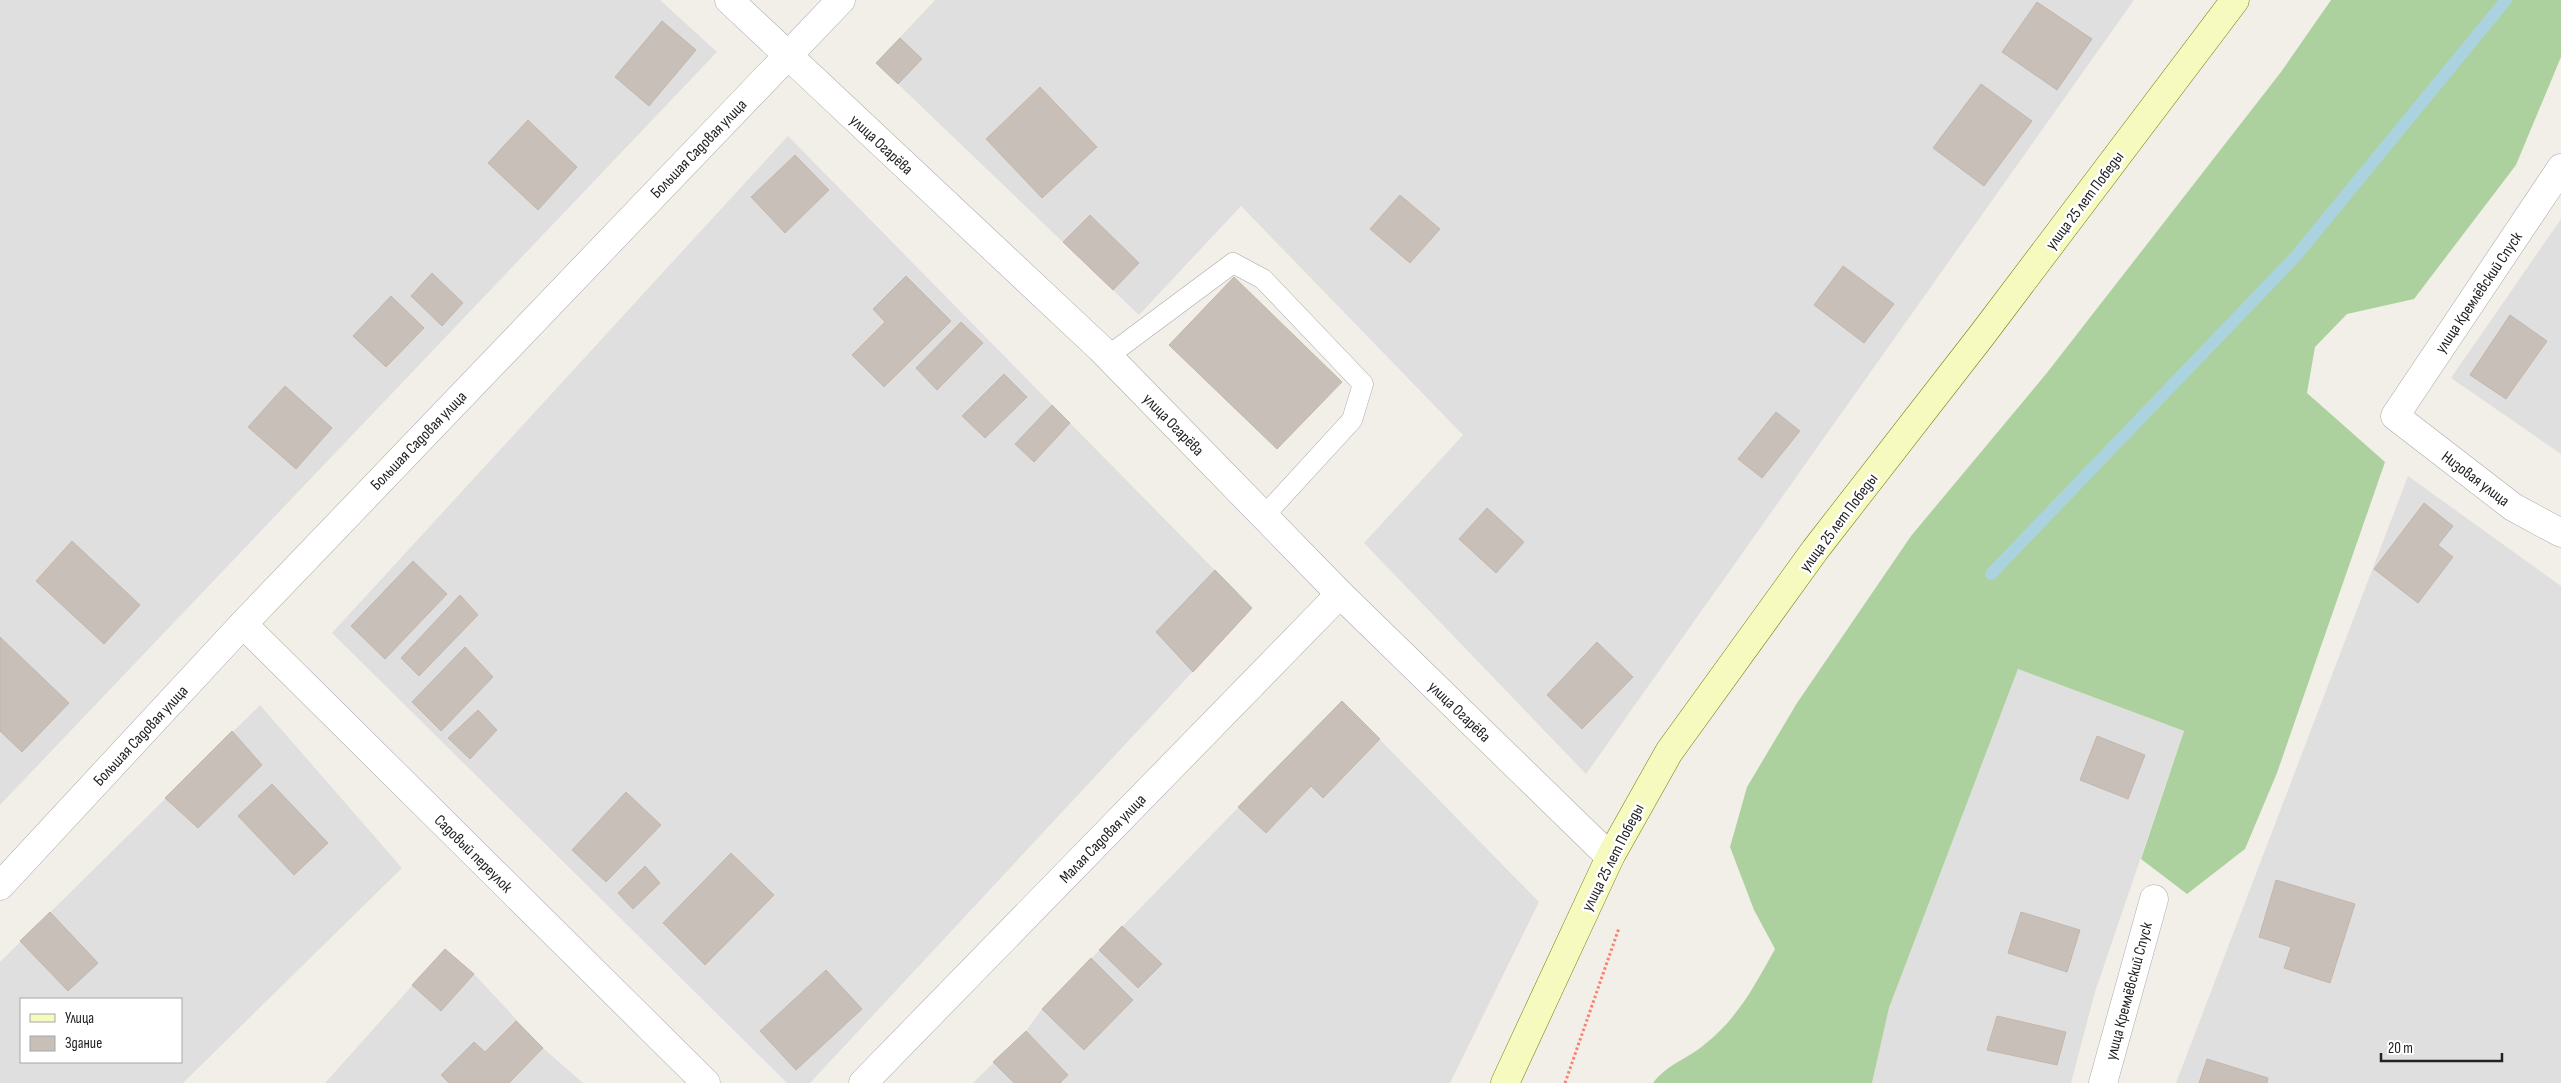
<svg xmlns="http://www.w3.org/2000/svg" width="2561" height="1083" viewBox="0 0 2561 1083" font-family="'Sofia Sans Condensed',sans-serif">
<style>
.residential{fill:#e0dfdf;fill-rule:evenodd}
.forest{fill:#add19e}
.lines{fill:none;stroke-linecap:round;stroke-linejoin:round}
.stream{stroke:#aad3df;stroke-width:12}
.building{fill:#c7bfb8;stroke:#c4b6ab}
.lane-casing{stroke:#a9a9a9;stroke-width:21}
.street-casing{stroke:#a9a9a9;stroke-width:29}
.secondary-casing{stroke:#707d05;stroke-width:29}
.path{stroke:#fa8072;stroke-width:3;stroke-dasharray:2.5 2.5;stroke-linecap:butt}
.lane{stroke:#fff;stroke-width:20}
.street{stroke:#fff;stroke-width:28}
.secondary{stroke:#f7fabf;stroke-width:28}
.labels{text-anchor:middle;stroke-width:5;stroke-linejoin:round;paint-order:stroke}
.street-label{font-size:16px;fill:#222;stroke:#fff}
</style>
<rect width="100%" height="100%" fill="#f2efe9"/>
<g class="residential">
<path d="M0,0H660L717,52L0,805Z"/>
<path d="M935,0H2134L1586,774L1364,543L1463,435L1241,206L1139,315L876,63Z"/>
<path d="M788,136L1252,608L810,1083H787L332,633Z"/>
<path d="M2561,219V454L2451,378Z"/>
<path d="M2408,476L2561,586V1083H2176Z"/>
<path d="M2018,669L2184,731L2095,992L2071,1083H1872L1889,1008Z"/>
<path d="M1342,701L1539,902L1450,1083H973L1026,1031L1042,1009Z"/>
<path d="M260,705L402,868L183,1083H0V962ZM21,999H181V1062H21Z"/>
<path d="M445,949L474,974L543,1048L583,1083H325Z"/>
</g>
<path class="forest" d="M2331,0H2561V57L2516,165L2414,299L2347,314L2315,347L2307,393L2385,462L2277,773L2245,849L2187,894L2141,859L2184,731L2018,669L1889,1008L1872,1083H1653C1667,1064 1688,1059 1705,1044C1738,1018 1755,985 1775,949L1754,910L1730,847L1747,787L1797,703L1911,536L2046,374L2281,72Z"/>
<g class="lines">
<path class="stream" d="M1991,574L2296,256L2506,0"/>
</g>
<g class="building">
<path d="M2037,2L2092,39L2057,90L2002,52Z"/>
<path d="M662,21L696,50L649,106L615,77Z"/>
<path d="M900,38L922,59L898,84L876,63Z"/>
<path d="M1981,84L2032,121L1984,186L1933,148Z"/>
<path d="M1040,87L1097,147L1042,198L986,139Z"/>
<path d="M528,120L577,167L538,210L488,163Z"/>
<path d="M795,155L829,190L785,233L751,197Z"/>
<path d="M1400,195L1440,229L1410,263L1370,229Z"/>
<path d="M1090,215L1139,263L1113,290L1063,242Z"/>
<path d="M1843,266L1894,304L1864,343L1814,305Z"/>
<path d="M432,273L463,303L442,326L411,296Z"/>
<path d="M906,276L951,321L884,387L852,355L885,322L873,309Z"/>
<path d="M1234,277L1342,382L1277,449L1169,345Z"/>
<path d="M391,296L424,328L386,367L353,336Z"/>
<path d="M2510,315L2547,341L2506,399L2470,375Z"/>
<path d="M961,322L983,343L937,390L916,368Z"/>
<path d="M1004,374L1027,397L985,438L962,416Z"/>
<path d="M285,386L332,428L296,469L248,427Z"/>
<path d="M1052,405L1070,423L1034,462L1015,444Z"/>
<path d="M1776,412L1800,431L1762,478L1738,459Z"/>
<path d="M2424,503L2453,526L2438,545L2453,557L2418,603L2374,569Z"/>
<path d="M1487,508L1524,542L1496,573L1459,539Z"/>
<path d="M72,541L140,605L104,644L36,581Z"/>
<path d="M413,561L447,594L385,659L351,626Z"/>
<path d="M1215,570L1252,608L1193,672L1156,632Z"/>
<path d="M460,595L478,615L419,676L401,658Z"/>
<path d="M0,637L69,703L22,752L0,731Z"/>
<path d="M1597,642L1633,677L1582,729L1547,695Z"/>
<path d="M465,647L493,677L441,731L412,702Z"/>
<path d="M1342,701L1380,739L1323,798L1311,786L1266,833L1238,807Z"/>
<path d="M478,710L497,730L470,759L448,738Z"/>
<path d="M232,731L262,765L198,828L165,798Z"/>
<path d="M2097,736L2145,755L2128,799L2080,780Z"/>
<path d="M272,784L328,843L294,875L238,816Z"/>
<path d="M626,792L661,825L606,882L572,850Z"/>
<path d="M731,853L774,895L705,965L663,923Z"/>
<path d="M645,866L660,883L633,909L618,893Z"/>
<path d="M2276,880L2355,904L2330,983L2284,968L2291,947L2259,937Z"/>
<path d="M50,912L98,963L68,991L20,941Z"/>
<path d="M2021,912L2080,930L2067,972L2008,953Z"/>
<path d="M1122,926L1162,964L1138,988L1099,950Z"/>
<path d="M445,949L474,974L441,1011L412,985Z"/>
<path d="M1091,958L1133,1000L1084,1050L1042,1009Z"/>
<path d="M826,970L862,1009L796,1070L760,1031Z"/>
<path d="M1997,1016L2066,1032L2057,1065L1987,1050Z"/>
<path d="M516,1021L543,1048L509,1083H449L441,1075L474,1042L485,1052Z"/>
<path d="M1026,1031L1068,1075L1060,1083H1014L993,1062Z"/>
<path d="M2207,1059L2268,1078L2267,1083H2199Z"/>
</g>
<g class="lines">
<defs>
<path id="lane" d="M1108,356L1233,263L1263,279L1363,384L1352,420L1264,516"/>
<g id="street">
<path d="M729,0L1101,349L1340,594L1610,857"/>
<path d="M2561,168L2395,416L2513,507L2561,533"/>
<path d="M243,624L706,1083"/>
<path d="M0,886L243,624L841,0"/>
<path d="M863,1083L1340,594"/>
<path d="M2103,1083L2154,899"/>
</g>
<path id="secondary" d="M1505,1083L1610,857L1669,752L1815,550L1982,335L2235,0"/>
</defs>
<use href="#lane" class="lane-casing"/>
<use href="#street" class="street-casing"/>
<use href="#secondary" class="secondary-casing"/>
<path class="path" d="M1565,1083L1619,928"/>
<use href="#lane" class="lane"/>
<use href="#street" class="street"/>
<use href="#secondary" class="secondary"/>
</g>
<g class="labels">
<g class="street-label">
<text transform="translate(882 144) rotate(43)" y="6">улица Огарёва</text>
<text transform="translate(698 148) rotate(-46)" y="6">Большая Садовая улица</text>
<text transform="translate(2084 200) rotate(-53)" y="6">улица 25 лет Победы</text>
<text transform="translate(2478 292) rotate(-56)" y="6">улица Кремлёвский Спуск</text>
<text transform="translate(1174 424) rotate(46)" y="6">улица Огарёва</text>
<text transform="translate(418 440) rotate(-46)" y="6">Большая Садовая улица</text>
<text transform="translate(2476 478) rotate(37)" y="6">Низовая улица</text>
<text transform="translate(1838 522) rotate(-53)" y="6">улица 25 лет Победы</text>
<text transform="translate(1460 711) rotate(44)" y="6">улица Огарёва</text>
<text transform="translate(140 735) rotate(-47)" y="6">Большая Садовая улица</text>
<text transform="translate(1102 838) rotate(-46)" y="6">Малая Садовая улица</text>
<text transform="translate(474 853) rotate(45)" y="6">Садовый переулок</text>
<text transform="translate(1612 857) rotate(-63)" y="6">улица 25 лет Победы</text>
<text transform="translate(2128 991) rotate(-75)" y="6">улица Кремлёвский Спуск</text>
</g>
</g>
<rect x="20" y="998" width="162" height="65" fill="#ffffff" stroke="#a7a7a7"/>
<rect x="30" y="1014" width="25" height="8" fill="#f7fabf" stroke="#a7a7a7"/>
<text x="65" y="1023" font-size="15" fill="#222222">Улица</text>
<rect x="30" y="1036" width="25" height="15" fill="#c7bfb8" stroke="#a7a7a7"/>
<text x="65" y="1048" font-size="15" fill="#222222">Здание</text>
<path d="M2381 1053v8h121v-8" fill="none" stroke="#222222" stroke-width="2.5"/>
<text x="2388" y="1053" font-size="15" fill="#222222" stroke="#ffffff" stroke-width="4" paint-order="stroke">20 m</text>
</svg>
